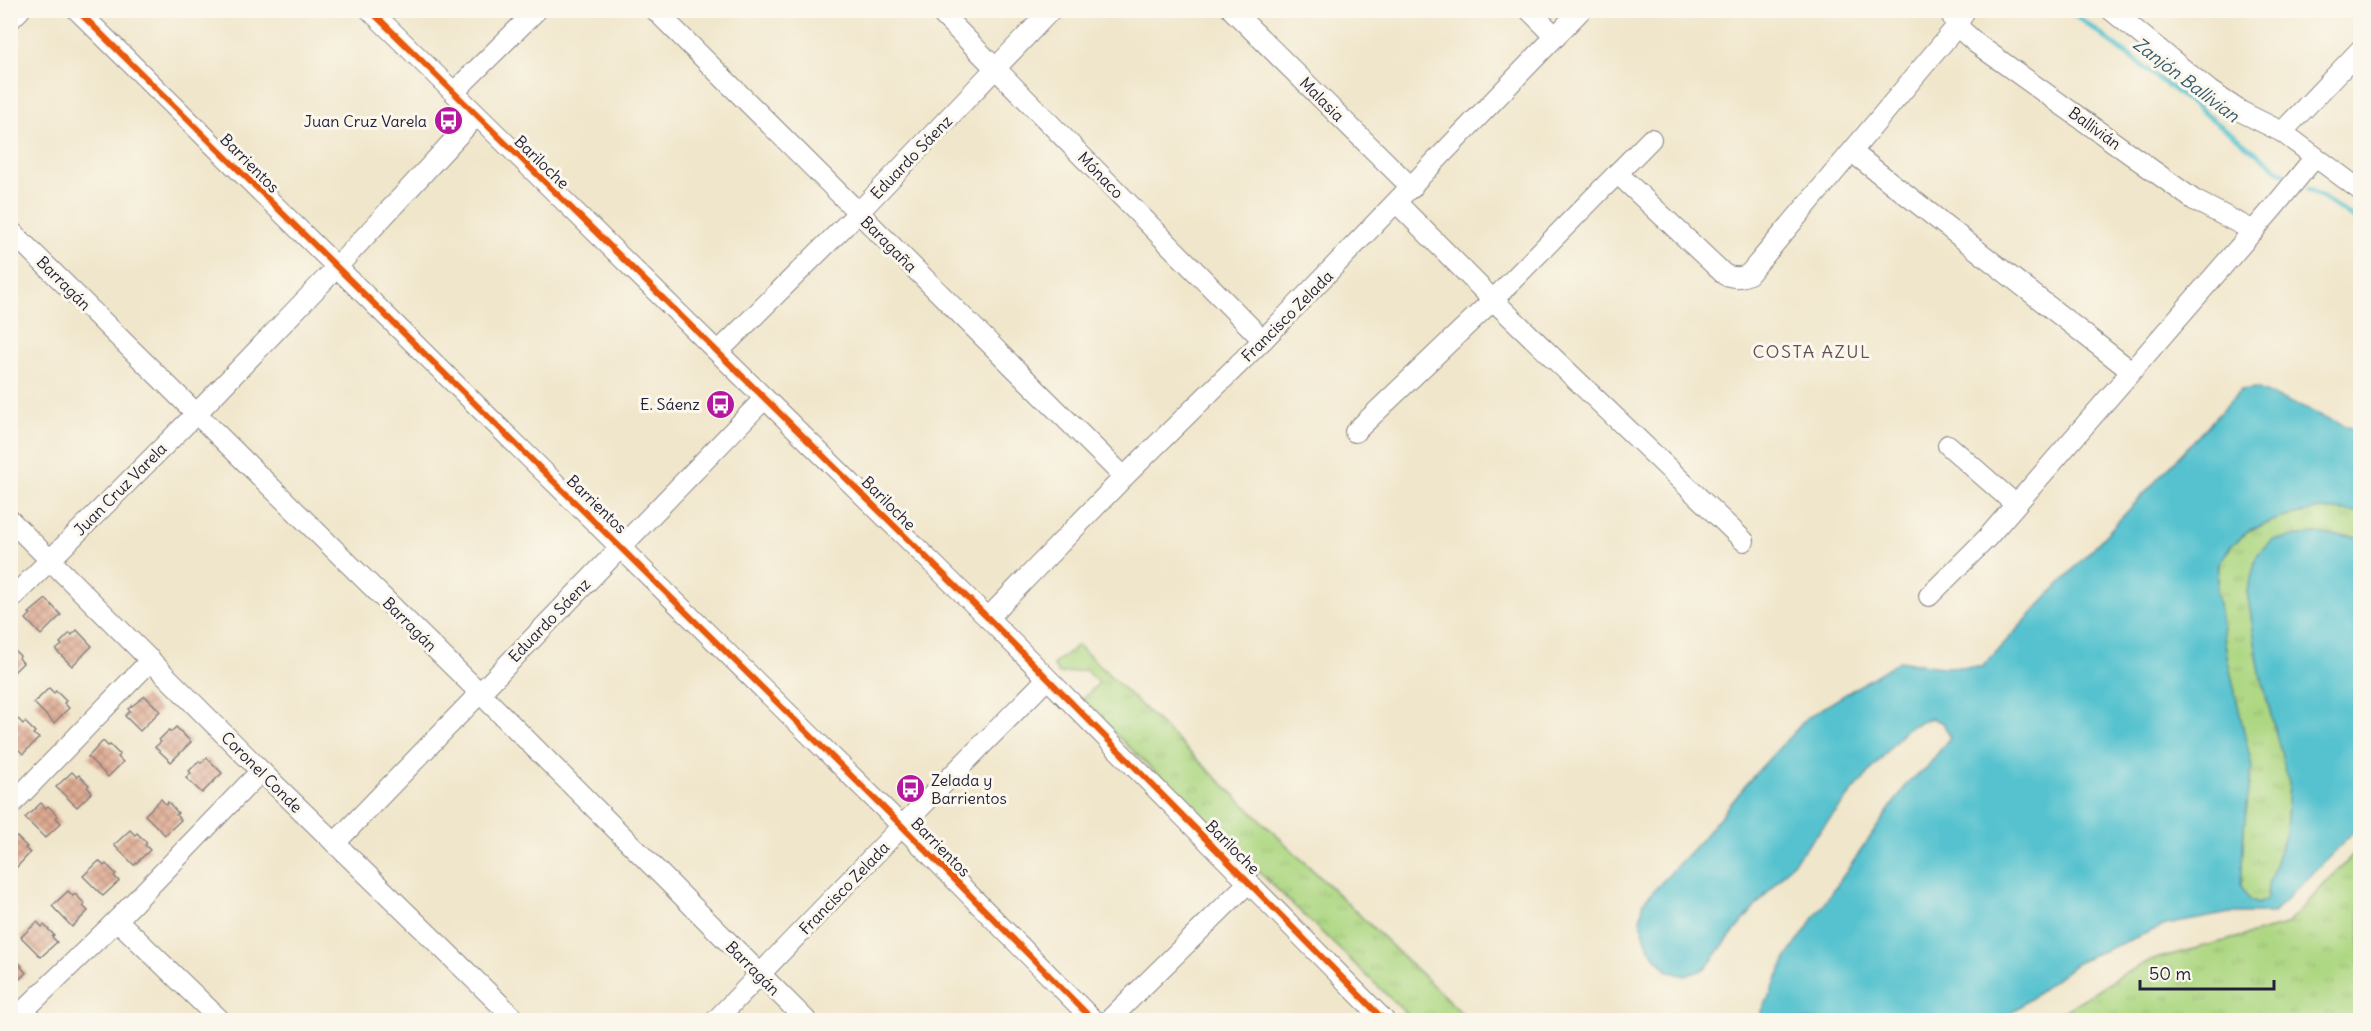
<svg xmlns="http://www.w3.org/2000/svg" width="2371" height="1031" viewBox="0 0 2371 1031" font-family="Delius,sans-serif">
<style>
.grass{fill:url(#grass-tufts);stroke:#687c5e;stroke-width:1.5}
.water{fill:#56c2cf;stroke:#3c7285;stroke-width:1.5}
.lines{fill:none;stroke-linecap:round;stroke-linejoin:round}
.stream{stroke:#56c2cf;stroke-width:5}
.building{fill:url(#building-cross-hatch)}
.minor-casing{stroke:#898483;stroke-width:22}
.minor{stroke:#fff;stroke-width:20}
.cycleway-casing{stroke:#fbf7ec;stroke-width:10}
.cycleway{stroke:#e8590c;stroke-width:6}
.labels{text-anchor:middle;stroke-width:6;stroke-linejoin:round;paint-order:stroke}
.street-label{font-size:16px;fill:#22223b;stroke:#fbf7ec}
.poi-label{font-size:16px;fill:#22223b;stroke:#fbf7ec;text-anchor:end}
.water-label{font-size:18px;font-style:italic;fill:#345a6f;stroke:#fbf7ec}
.neighbourhood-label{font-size:18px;letter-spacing:1.5px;fill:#645259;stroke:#fbf7ec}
</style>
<defs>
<pattern id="grass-tufts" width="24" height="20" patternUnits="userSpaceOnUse" patternTransform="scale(1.5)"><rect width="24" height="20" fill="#add782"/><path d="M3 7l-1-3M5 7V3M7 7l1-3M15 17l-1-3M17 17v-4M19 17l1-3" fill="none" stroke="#95b871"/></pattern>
<pattern id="building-cross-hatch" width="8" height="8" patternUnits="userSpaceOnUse" patternTransform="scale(1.5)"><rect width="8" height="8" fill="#dfaa92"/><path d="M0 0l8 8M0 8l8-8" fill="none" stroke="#b48a78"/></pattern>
</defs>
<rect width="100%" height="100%" fill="#fbf7ec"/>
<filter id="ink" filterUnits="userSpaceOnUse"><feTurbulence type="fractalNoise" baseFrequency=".0167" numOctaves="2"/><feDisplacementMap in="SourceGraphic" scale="12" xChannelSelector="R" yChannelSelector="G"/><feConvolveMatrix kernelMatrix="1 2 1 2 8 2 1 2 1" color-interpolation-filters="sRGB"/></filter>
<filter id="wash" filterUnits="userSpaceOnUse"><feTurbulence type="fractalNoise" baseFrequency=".008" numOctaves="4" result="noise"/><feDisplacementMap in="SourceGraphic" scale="24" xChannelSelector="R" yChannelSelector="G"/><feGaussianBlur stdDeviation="1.35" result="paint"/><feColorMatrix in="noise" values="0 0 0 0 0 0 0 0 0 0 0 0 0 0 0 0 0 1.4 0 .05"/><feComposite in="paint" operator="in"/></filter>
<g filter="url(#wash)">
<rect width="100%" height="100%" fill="#f0e6cb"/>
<g class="grass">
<path d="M2320,509L2360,512V537L2314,534L2258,554L2247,591L2260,673L2289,783L2286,833L2268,885L2267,899L2257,904L2249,900L2241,886L2244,828L2228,661L2217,593L2219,563L2232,545L2250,530L2278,519Z"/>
<path d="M1078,645L1469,1020H1413L1081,701L1099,683L1085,670L1059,674L1053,665Z"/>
<path d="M2360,847V1020H2050L2115,979L2151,960L2286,925Z"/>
</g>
<path class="water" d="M2256,388L2360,432V512L2320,509L2278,519L2250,530L2232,545L2219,563L2217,593L2228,661L2252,767L2244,828L2241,886L2249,900L2257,904L2267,899L2268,885L2286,833L2289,783L2260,673L2247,591L2258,554L2273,540L2314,534L2360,537V826L2273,913H2230L2166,925L2081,960L2002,1020H1758L1787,957L1909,781L1925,770L1950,737L1943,723L1931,718L1907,728L1728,939L1705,969L1685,976L1668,971L1649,949L1640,920L1644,901L1701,840L1755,774L1807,718L1899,661L1942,667H1982L2241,390Z"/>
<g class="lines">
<g class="stream">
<path d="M2069,10L2284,174"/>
<path d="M2309,189L2360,222"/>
</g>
</g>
<g id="blocks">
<g class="building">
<path d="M46,599L61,615L41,635L26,619L31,614L29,613Z"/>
<path d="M77,630L92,646L72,666L56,650L62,645L60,643L70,633L72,635Z"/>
<path d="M10,646L20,656L19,658L23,663L10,676Z"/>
<path d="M49,688L54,693L56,691L66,701L64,703L69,708L54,723L34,703Z"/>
<path d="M145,696L160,711L140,731L125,716L130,711L128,709Z"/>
<path d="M18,719L23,724L25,722L35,732L33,734L39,738L23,754L10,741V727Z"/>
<path d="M176,727L191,742L171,762L155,747L161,742L159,740L169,730L171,732Z"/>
<path d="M103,741L108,746L110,745L120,755L118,757L123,762L108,777L88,757Z"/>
<path d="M207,758L222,773L202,793L186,778L191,773L189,771L199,761L201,763Z"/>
<path d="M72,772L77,777L79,775L89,785L87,787L92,792L77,807L56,787Z"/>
<path d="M161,799L166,805L168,802L178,813L176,815L181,820L165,835L145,815Z"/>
<path d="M41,803L46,808L48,806L58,816L56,818L61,823L45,838L25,818Z"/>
<path d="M130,830L135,835L137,833L147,843L145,845L150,850L134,865L114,845Z"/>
<path d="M10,834L15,838L17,837L27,847L25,848L30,853L15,869L10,865Z"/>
<path d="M99,861L104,866L106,864L116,874L114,876L119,881L103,896L83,876Z"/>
<path d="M68,891L73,896L75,894L85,904L83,906L88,911L72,927L52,906Z"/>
<path d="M37,922L42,927L44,925L54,935L52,937L57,942L41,957L21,937Z"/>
<path d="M12,956L22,966L21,967L26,973L10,988V957Z"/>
</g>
</g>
</g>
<g filter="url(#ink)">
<use href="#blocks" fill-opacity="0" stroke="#898483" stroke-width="1.5"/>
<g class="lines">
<defs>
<g id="minor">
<path d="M77,10L902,826L1093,1020"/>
<path d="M370,10L988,618L1384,1020"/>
<path d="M655,10L1124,477"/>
<path d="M938,10L1263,340"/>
<path d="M1232,10L1412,188"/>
<path d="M1529,10L1556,37"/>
<path d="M2111,10L2210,91L2240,111L2282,132L2360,190"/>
<path d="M1952,16L1957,26L1977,44L2194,200L2254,231"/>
<path d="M10,20L20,10"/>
<path d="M454,92L537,10"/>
<path d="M2282,132L2360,50"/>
<path d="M1852,152L2131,371"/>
<path d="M1617,173L1725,275C1735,278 1741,278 1749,274L1957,26L1965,10"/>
<path d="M1397,203L1493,300L1744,541"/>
<path d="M10,230L479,692L806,1020"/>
<path d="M718,352L858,213L1051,10"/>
<path d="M1355,432L1493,300L1651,139"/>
<path d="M1948,445L2015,504"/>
<path d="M10,520L261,771L516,1020"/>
<path d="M1929,596L1987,538L2274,207L2315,157"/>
<path d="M10,600L196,414L336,268L476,116"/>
<path d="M988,618L1124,477L1263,340L1581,10"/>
<path d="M10,806L151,660"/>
<path d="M335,843L764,399"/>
<path d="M117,920L220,1020"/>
<path d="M14,1020L117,920L261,771"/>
<path d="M716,1020L902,826L1047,679"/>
<path d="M1109,1020L1249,882"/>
</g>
</defs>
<use href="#minor" class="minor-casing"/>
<use href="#minor" class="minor"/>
<defs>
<g id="cycleway">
<path d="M77,10L902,826L1093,1020"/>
<path d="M370,10L988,618L1384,1020"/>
</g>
</defs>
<use href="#cycleway" class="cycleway-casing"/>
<use href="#cycleway" class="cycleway"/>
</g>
</g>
<defs>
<symbol id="bus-disc" viewBox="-11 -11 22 22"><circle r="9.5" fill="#b5179e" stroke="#fbf7ec"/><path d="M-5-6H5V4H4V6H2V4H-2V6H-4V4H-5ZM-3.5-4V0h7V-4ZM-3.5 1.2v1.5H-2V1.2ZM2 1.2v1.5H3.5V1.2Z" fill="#fff"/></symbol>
</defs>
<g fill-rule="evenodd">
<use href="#bus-disc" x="432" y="104" width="33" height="33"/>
<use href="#bus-disc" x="704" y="388" width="33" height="33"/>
<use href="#bus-disc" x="894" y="772" width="33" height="33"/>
</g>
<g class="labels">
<g class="street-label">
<text transform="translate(1322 99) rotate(45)" y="6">Malasia</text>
<text transform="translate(2095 128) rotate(36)" y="6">Ballivián</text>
<text transform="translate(911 157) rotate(-46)" y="6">Eduardo Sáenz</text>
<text transform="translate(542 162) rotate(44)" y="6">Bariloche</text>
<text transform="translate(250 163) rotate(45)" y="6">Barrientos</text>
<text transform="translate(1101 175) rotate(46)" y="6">Mónaco</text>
<text transform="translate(889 244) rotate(45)" y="6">Baragaña</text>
<text transform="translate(64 283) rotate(45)" y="6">Barragán</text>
<text transform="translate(1287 316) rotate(-45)" y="6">Francisco Zelada</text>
<text transform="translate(120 489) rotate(-45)" y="6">Juan Cruz Varela</text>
<text transform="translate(889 503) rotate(45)" y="6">Bariloche</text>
<text transform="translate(597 504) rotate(44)" y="6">Barrientos</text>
<text transform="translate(549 620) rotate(-46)" y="6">Eduardo Sáenz</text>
<text transform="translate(410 624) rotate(45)" y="6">Barragán</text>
<text transform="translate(262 772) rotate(45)" y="6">Coronel Conde</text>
<text transform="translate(941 847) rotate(45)" y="6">Barrientos</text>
<text transform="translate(1233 847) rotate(45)" y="6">Bariloche</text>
<text transform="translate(844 888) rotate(-46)" y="6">Francisco Zelada</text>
<text transform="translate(753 968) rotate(45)" y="6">Barragán</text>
</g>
<g class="poi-label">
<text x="427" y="127">Juan Cruz Varela</text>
<text x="700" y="410">E. Sáenz</text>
<text x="931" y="786" text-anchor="start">Zelada y<tspan x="931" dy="18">Barrientos</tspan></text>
</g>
<g class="water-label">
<text transform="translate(2186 80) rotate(37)" y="6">Zanjón Ballivian</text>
</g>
<g class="neighbourhood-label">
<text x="1812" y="358">COSTA AZUL</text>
</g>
</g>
<rect width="2371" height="1031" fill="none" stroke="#fbf7ec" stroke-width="36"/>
<path d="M2140 980v9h134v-9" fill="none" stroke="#22223b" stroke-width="3"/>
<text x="2149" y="980" font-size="18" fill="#22223b" stroke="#fbf7ec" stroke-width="4.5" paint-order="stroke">50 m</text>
</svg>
